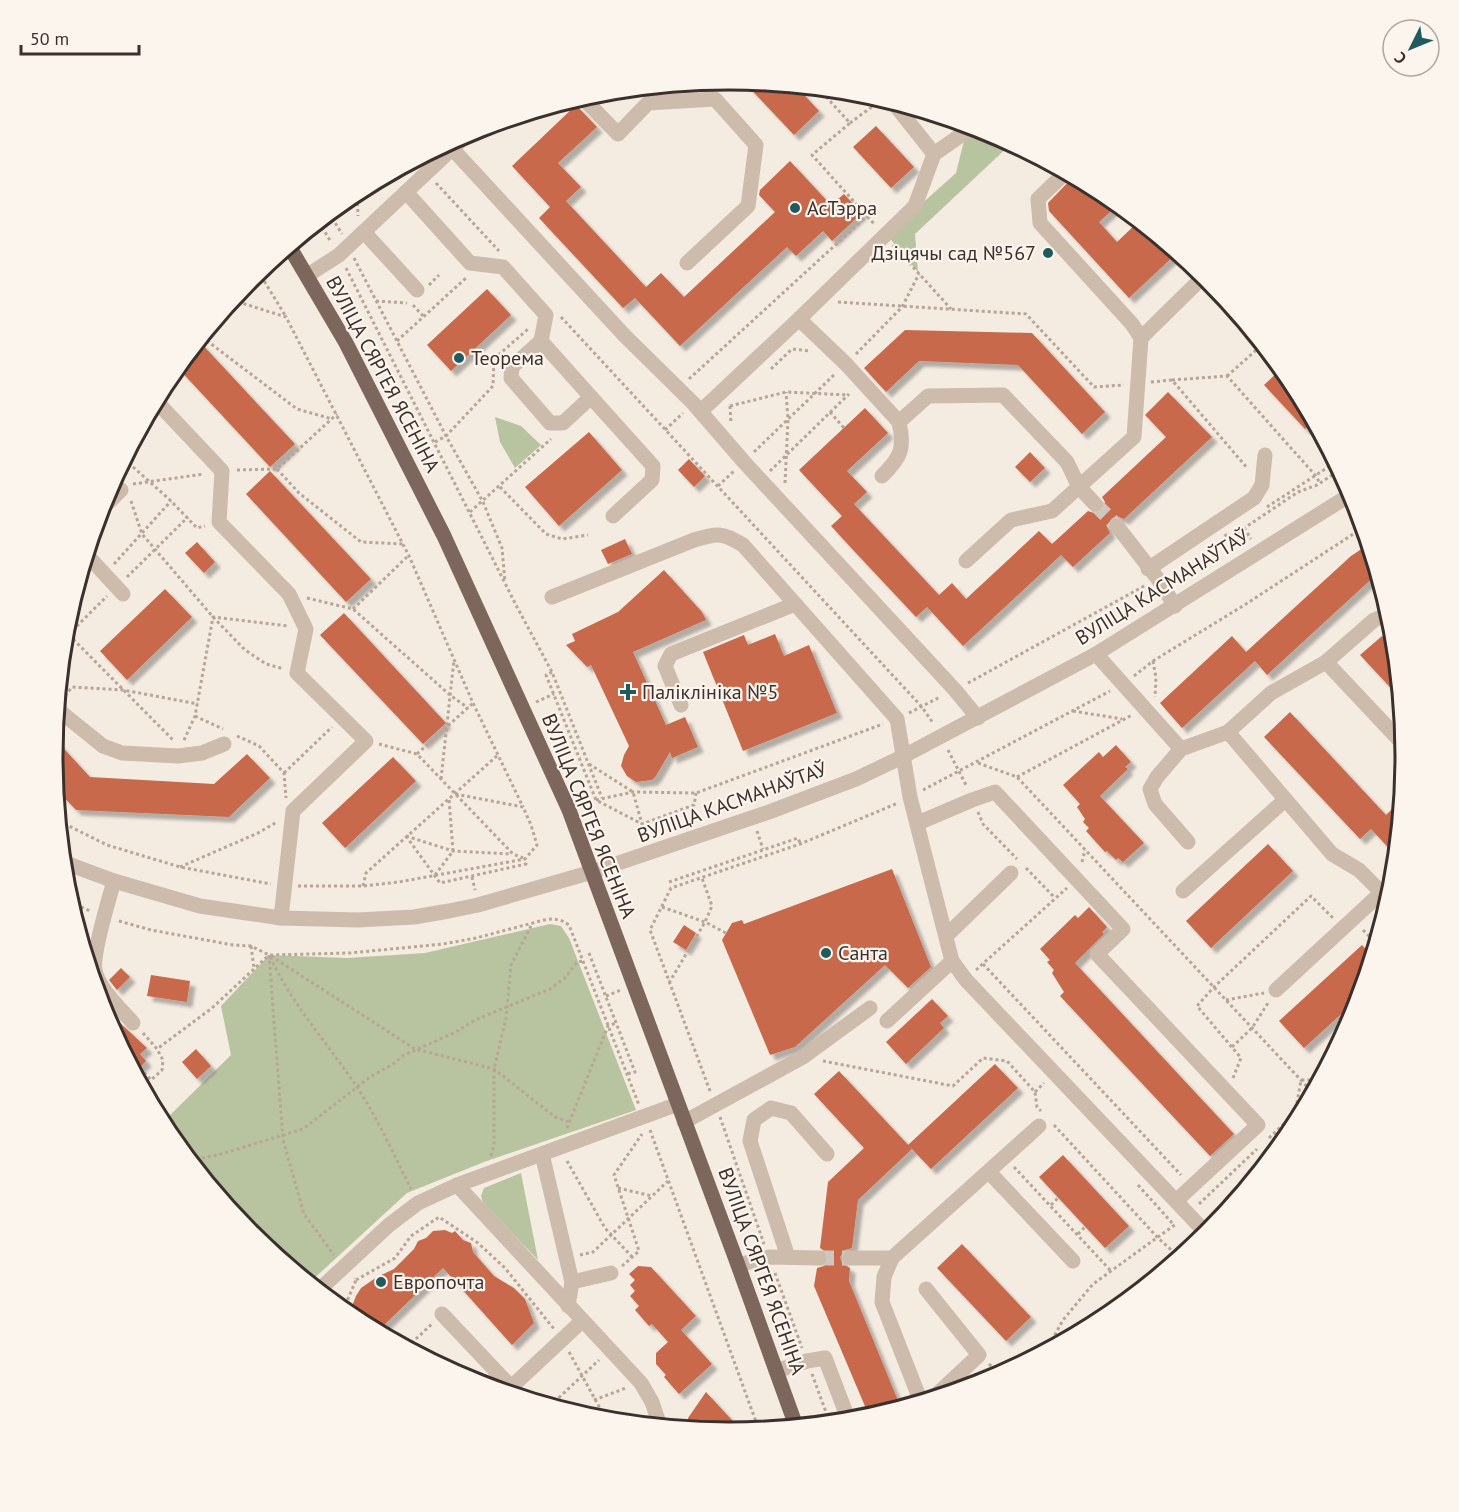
<svg xmlns="http://www.w3.org/2000/svg" width="1459" height="1512" viewBox="0 0 1459 1512" font-family="'PT Sans',sans-serif">
<style>
.green{fill:#b8c4a0}
.building{fill:#c8694b;filter:url(#shadow)}
.lines{fill:none;stroke-linecap:round;stroke-linejoin:round}
.minor-tunnel{stroke:#cfc6bd;stroke-width:15;stroke-dasharray:15 8;stroke-linecap:butt}
.path{stroke:#b9a596;stroke-width:3;stroke-dasharray:3 3;stroke-linecap:butt}
.minor{stroke:#cdbbac;stroke-width:15}
.major{stroke:#7d675c;stroke-width:15}
.poi-dot{fill:#1f5a5e;stroke:#fbf5ee;stroke-width:2}
.labels{text-anchor:middle;stroke-width:4.5;stroke-linejoin:round;paint-order:stroke}
.poi-label{font-size:20px;fill:#3b302b;stroke:#fbf5ee;text-anchor:start}
.street-label{font-size:20px;fill:#3b302b;stroke:#fbf5ee}
.rim{fill:none;stroke:#3b302b;stroke-width:3}
</style>
<defs>
<filter id="shadow"><feDropShadow dx="5.5" dy="5.5" stdDeviation="1.5" flood-color="#0004"/></filter>
</defs>
<rect width="100%" height="100%" fill="#f4ebe1"/>
<g class="green">
<path d="M979,128L1012,143L915,234L918,272L887,235L956,173L965,137Z"/>
<path d="M495,417L521,426L541,445L515,468L500,442Z"/>
<path d="M550,924L561,926L569,938L636,1110L484,1162L407,1193L309,1283L251,1234L166,1132L162,1123L231,1055L221,1006L269,955L347,958L425,953Z"/>
<path d="M521,1173L538,1260L483,1203L481,1196L484,1188Z"/>
</g>
<g class="building">
<path d="M742,80L795,85L819,111L794,135Z"/>
<path d="M576,105L597,127L558,163L581,187L566,201L646,287L661,273L684,297L775,212L759,195L760,190L790,161L831,205L844,194L862,213L832,241L823,231L796,256L787,247L680,346L635,298L623,308L539,218L550,207L512,166Z"/>
<path d="M876,126L914,167L891,188L853,147Z"/>
<path d="M1074,176L1106,193L1119,204L1099,222L1117,242L1139,221L1178,252L1129,298L1049,211L1048,203Z"/>
<path d="M487,289L511,315L451,371L427,345Z"/>
<path d="M905,330L1032,333L1105,412L1082,434L1018,365L919,361L886,392L864,368Z"/>
<path d="M199,341L295,444L270,467L177,367Z"/>
<path d="M1282,368L1293,380L1314,421L1305,429L1264,385Z"/>
<path d="M1168,392L1212,437L1124,519L1116,516L1111,519L1107,527L1110,533L1073,567L1061,555L963,646L927,607L916,617L855,552L831,526L842,516L799,470L865,408L888,433L847,471L867,492L854,504L939,595L952,583L966,599L1039,531L1052,544L1088,511L1097,514L1102,511L1105,502L1102,497L1166,437L1145,415Z"/>
<path d="M589,432L622,470L559,526L525,487Z"/>
<path d="M1030,452L1045,468L1030,482L1015,467Z"/>
<path d="M689,459L705,476L694,487L678,470Z"/>
<path d="M270,471L371,579L346,602L246,494Z"/>
<path d="M625,539L632,554L608,564L601,550Z"/>
<path d="M197,542L215,562L204,573L185,553Z"/>
<path d="M1369,544L1378,573L1267,675L1255,661L1182,728L1160,703L1232,636L1246,652L1351,556Z"/>
<path d="M664,570L702,612L706,620L633,652L666,725L685,717L698,747L672,758L670,752L656,776L652,780L636,782L627,776L621,766L624,755L629,746L591,665L587,667L566,645L575,641L572,634L618,612Z"/>
<path d="M165,589L192,617L127,680L100,651Z"/>
<path d="M344,613L446,723L423,744L320,635Z"/>
<path d="M775,634L784,656L809,645L837,713L743,751L703,652L744,635L748,645Z"/>
<path d="M1382,636L1396,651L1401,699L1360,655Z"/>
<path d="M1290,712L1386,815L1392,809L1400,818L1397,857L1371,829L1360,839L1264,737Z"/>
<path d="M54,738L90,777L214,784L247,754L270,778L229,817L76,810L56,789L52,756Z"/>
<path d="M1116,745L1131,762L1125,767L1128,769L1100,796L1144,843L1123,862L1118,858L1116,860L1107,851L1105,852L1086,831L1089,828L1083,822L1085,819L1077,807L1080,804L1063,785L1099,752L1103,757Z"/>
<path d="M393,757L416,781L345,848L322,823Z"/>
<path d="M1268,844L1293,871L1211,948L1186,921Z"/>
<path d="M892,869L931,967L908,988L885,965L795,1047L770,1055L722,940L732,923L742,920L744,924Z"/>
<path d="M1089,907L1107,927L1102,932L1104,934L1075,963L1234,1134L1210,1156L1060,996L1064,992L1052,973L1054,970L1047,962L1050,960L1040,949L1075,915L1078,918Z"/>
<path d="M684,925L696,933L686,950L673,942Z"/>
<path d="M1362,945L1373,957L1361,996L1304,1048L1279,1021Z"/>
<path d="M121,968L130,977L117,990L109,980Z"/>
<path d="M151,975L190,981L187,1002L147,996Z"/>
<path d="M932,999L948,1016L940,1023L944,1028L906,1064L886,1042Z"/>
<path d="M118,1021L147,1048L140,1054L146,1061L135,1072L111,1028Z"/>
<path d="M196,1049L211,1066L197,1079L182,1062Z"/>
<path d="M995,1064L1018,1088L931,1169L908,1145Z"/>
<path d="M839,1071L912,1149L858,1200L852,1248L845,1250L840,1257L842,1263L850,1268L849,1281L901,1408L870,1418L814,1286L817,1268L824,1266L829,1259L827,1253L820,1248L828,1182L864,1148L814,1094Z"/>
<path d="M1063,1155L1129,1226L1105,1248L1039,1177Z"/>
<path d="M445,1230L452,1233L455,1231L463,1240L471,1243L473,1252L494,1276L514,1288L525,1299L534,1323L512,1345L443,1268L377,1332L354,1319L349,1314L356,1296L361,1288L377,1277L394,1269L414,1249L418,1241L426,1238L433,1231Z"/>
<path d="M962,1244L1031,1317L1006,1341L937,1268Z"/>
<path d="M638,1266L651,1267L696,1316L681,1330L712,1364L679,1394L664,1377L666,1375L656,1364V1353L668,1342L652,1324L649,1326L635,1310L639,1306L630,1296L635,1291L630,1285L635,1280L629,1274Z"/>
<path d="M706,1392L743,1432L729,1433L688,1429V1418Z"/>
</g>
<g class="lines">
<g class="minor-tunnel">
<path d="M1095,504L1117,526"/>
<path d="M819,1258H850"/>
</g>
<g class="path">
<path d="M818,88L850,123L812,155L875,225"/>
<path d="M850,123L877,103"/>
<path d="M487,130L494,123"/>
<path d="M436,183L499,251"/>
<path d="M357,191L358,216"/>
<path d="M329,213L342,234"/>
<path d="M319,222L331,242"/>
<path d="M893,245L951,309"/>
<path d="M354,258L446,436L483,502L502,548L505,582"/>
<path d="M346,268L517,607L552,672L602,798"/>
<path d="M258,271L285,315"/>
<path d="M429,285L439,275"/>
<path d="M232,300L286,317L409,556L473,703L523,807"/>
<path d="M376,301L407,303"/>
<path d="M838,302L1026,314L1094,387L1124,385"/>
<path d="M413,305L424,317"/>
<path d="M561,317L922,707L933,723"/>
<path d="M202,337L297,409L332,419"/>
<path d="M397,341L467,277"/>
<path d="M856,354L902,307L919,274"/>
<path d="M771,369L792,349L810,351"/>
<path d="M1227,376L1263,344"/>
<path d="M689,379L867,216"/>
<path d="M1172,380L1227,376L1315,475L1320,483"/>
<path d="M1151,382L1172,380L1248,469"/>
<path d="M730,406L731,423"/>
<path d="M730,406L786,392L848,395"/>
<path d="M830,412L844,428"/>
<path d="M665,430L683,413"/>
<path d="M435,442L446,436L493,386L494,359L528,329"/>
<path d="M754,452L836,373"/>
<path d="M124,459L171,501L197,528L205,526"/>
<path d="M122,464L123,475"/>
<path d="M277,469L299,493L361,542L403,544"/>
<path d="M237,470L277,469L337,414"/>
<path d="M770,471L849,394"/>
<path d="M785,483L788,420L786,392"/>
<path d="M133,484L204,474"/>
<path d="M718,486L734,471"/>
<path d="M500,487L546,534L562,539L588,535"/>
<path d="M131,501L142,534L213,617L245,650L266,664L284,669"/>
<path d="M1267,507L1336,462"/>
<path d="M470,512L551,439"/>
<path d="M1244,528L1251,539"/>
<path d="M1225,534L1228,539L1298,492L1317,485L1340,470L1335,463"/>
<path d="M114,564L171,501"/>
<path d="M127,577L188,517"/>
<path d="M307,598L353,609L450,695L468,708"/>
<path d="M353,609L408,556"/>
<path d="M69,635L173,740"/>
<path d="M64,639L107,596"/>
<path d="M1153,661L1156,678L1155,697"/>
<path d="M552,672L546,675L596,800L642,824L694,805L696,793"/>
<path d="M1134,676L1153,661L1246,604L1364,527"/>
<path d="M968,683L1146,585"/>
<path d="M65,696L72,687L123,690L198,704"/>
<path d="M536,702L554,694"/>
<path d="M1073,711L1122,719"/>
<path d="M909,713L940,697"/>
<path d="M195,716L223,729"/>
<path d="M237,736L259,746L284,773L286,798"/>
<path d="M184,740L195,716L213,617L288,626"/>
<path d="M379,744L417,754L513,854L523,858"/>
<path d="M948,750L967,787"/>
<path d="M417,754L473,703"/>
<path d="M978,763L1017,777L1313,1093"/>
<path d="M589,764L633,792L642,824"/>
<path d="M284,773L332,727"/>
<path d="M1017,777L1132,715"/>
<path d="M441,779L454,660"/>
<path d="M923,790L1110,691"/>
<path d="M596,800L633,792L696,793L883,724"/>
<path d="M978,812L983,824L1017,859"/>
<path d="M59,821L107,845L180,867L271,884"/>
<path d="M757,831L763,849"/>
<path d="M406,836L440,883L526,864L525,859L537,845L531,825L523,807L455,794"/>
<path d="M406,836L453,851L511,854"/>
<path d="M1082,862L1085,850"/>
<path d="M180,867L258,833L277,822"/>
<path d="M1026,868L1055,898"/>
<path d="M435,875L453,851L449,799"/>
<path d="M472,877L475,890"/>
<path d="M669,882L798,838L800,843"/>
<path d="M298,886H363L399,882L525,859"/>
<path d="M363,886L366,873L498,755"/>
<path d="M70,902L90,911"/>
<path d="M662,907L705,922L726,933"/>
<path d="M119,921L151,930L233,945L251,946L269,955L350,953L443,944L476,938L544,920C554,918 561,919 569,925L639,1105"/>
<path d="M1363,930L1377,944"/>
<path d="M251,946L254,968"/>
<path d="M589,953L635,1072L627,1074"/>
<path d="M269,955L283,1140L304,1214L334,1255"/>
<path d="M271,956L415,1049L494,1069L555,1117L569,1122"/>
<path d="M270,957C292,1004 328,1044 357,1087C378,1119 394,1155 411,1189"/>
<path d="M983,964L1181,1175"/>
<path d="M976,970L1067,888"/>
<path d="M669,983L705,922L712,906L702,878"/>
<path d="M606,996L621,990"/>
<path d="M1226,1000L1264,993"/>
<path d="M143,1033L157,1049L212,1008L269,955"/>
<path d="M1232,1047L1252,1028L1268,1003"/>
<path d="M823,1061L953,1086L983,1058L1007,1061L1035,1092L1037,1107L1041,1111"/>
<path d="M140,1068L151,1080L162,1070L163,1060L157,1049"/>
<path d="M1233,1078L1241,1058L1197,1006L1214,987L1311,896L1334,919"/>
<path d="M142,1087L151,1080"/>
<path d="M710,1091L650,930L671,888L800,844L898,803"/>
<path d="M1035,1092L1044,1083"/>
<path d="M1302,1113L1295,1114L1301,1080H1320"/>
<path d="M720,1117L764,1244"/>
<path d="M1054,1125L1158,1238L1180,1258"/>
<path d="M567,1128L608,1026L616,1023"/>
<path d="M650,1130L759,1430"/>
<path d="M1269,1138L1310,1099"/>
<path d="M491,1156L494,1145V1069L506,1018L511,965L532,924"/>
<path d="M190,1160L218,1155L303,1129L370,1077L393,1064L404,1055L456,1032L475,1020L550,989L566,977L577,962L583,961"/>
<path d="M567,1161L605,1228L633,1258"/>
<path d="M1014,1167L1111,1271"/>
<path d="M1138,1185L1174,1225"/>
<path d="M618,1188L652,1196"/>
<path d="M1199,1204L1257,1149"/>
<path d="M1051,1205L1058,1198"/>
<path d="M1078,1234L1085,1227"/>
<path d="M580,1255L593,1252L668,1181"/>
<path d="M622,1266L639,1251L614,1175L642,1134"/>
<path d="M775,1273L802,1348"/>
<path d="M356,1280L395,1258L411,1236L439,1217L478,1243L505,1268L554,1329"/>
<path d="M343,1311L356,1280L354,1278"/>
<path d="M407,1347L432,1324"/>
<path d="M1046,1351L1063,1320L1093,1284L1176,1224"/>
<path d="M569,1352L607,1421"/>
<path d="M989,1364L1000,1375"/>
<path d="M812,1374L830,1423"/>
<path d="M594,1400L626,1388"/>
<path d="M550,1406L599,1360"/>
</g>
<g class="minor">
<path d="M582,97L618,134L648,103L715,99L756,145L748,206L687,263"/>
<path d="M892,101L934,154"/>
<path d="M447,143L624,335L693,403L744,462L955,690L978,718"/>
<path d="M406,192L470,263L503,267L546,315L541,341L512,367L511,378L550,423H563L591,397L541,341"/>
<path d="M364,232L417,290"/>
<path d="M308,275L339,255L472,130"/>
<path d="M799,319L846,364L899,422L928,396L1003,395L1067,462L1079,487L1095,504"/>
<path d="M1141,338L1205,275"/>
<path d="M591,397L653,466L652,480L613,516"/>
<path d="M156,401L222,471L219,522L289,594L306,629L297,673L366,741L293,811L281,918"/>
<path d="M701,411L799,319L915,206L934,154L974,126"/>
<path d="M882,476C901,457 905,449 899,422"/>
<path d="M100,511L121,490"/>
<path d="M1117,526L1158,579L1175,606"/>
<path d="M87,555L123,594"/>
<path d="M966,561L1011,520L1052,511L1134,437L1141,338L1132,324L1040,223L1038,199L1066,172"/>
<path d="M1148,569L1254,498L1262,485L1265,455"/>
<path d="M552,597L694,540C717,533 722,532 743,545L897,719L910,797L952,961L966,980L1208,1235"/>
<path d="M1096,654L1181,749"/>
<path d="M1326,662L1405,746"/>
<path d="M681,705L665,666L671,654L795,604"/>
<path d="M57,709L103,746L122,753L178,756L202,753L224,744"/>
<path d="M1228,732L1332,854L1359,870L1390,901"/>
<path d="M918,823L972,800L995,792L1123,929L1097,954L1258,1125L1176,1201"/>
<path d="M1188,842L1155,804L1150,789L1157,777L1181,749L1228,732L1271,693L1326,662L1374,620L1390,613"/>
<path d="M63,862L114,881L200,906L281,918L358,920L414,917L449,911L478,905L592,872L769,812L856,779L902,757L1096,654L1353,493"/>
<path d="M114,881C109,899 92,954 95,970C98,988 121,1009 133,1023"/>
<path d="M1183,891L1285,800"/>
<path d="M946,936L1011,873"/>
<path d="M1276,990L1382,892"/>
<path d="M887,1021L952,961"/>
<path d="M684,1122L803,1057L870,1008"/>
<path d="M542,1154L572,1282"/>
<path d="M989,1172L1073,1261"/>
<path d="M457,1185L641,1383L652,1402L660,1426"/>
<path d="M788,1257L750,1141L754,1120L771,1108L791,1113L827,1154"/>
<path d="M850,1258H892L1039,1126"/>
<path d="M892,1258L884,1277L882,1302L921,1402"/>
<path d="M738,1265L769,1257L819,1258"/>
<path d="M926,1289L979,1355L932,1399"/>
<path d="M319,1290L389,1225L418,1203L457,1185L678,1104"/>
<path d="M568,1306L572,1282L611,1273"/>
<path d="M442,1314L512,1388"/>
<path d="M776,1371L807,1361L825,1358L849,1421"/>
<path d="M506,1392L582,1321"/>
</g>
<path class="major" d="M289,246L346,343L444,536L569,810L738,1265L796,1426"/>
</g>
<g class="poi-dot">
<circle cx="795" cy="208" r="6"/>
<circle cx="1048" cy="253" r="6"/>
<circle cx="459" cy="358" r="6"/>
<path d="M625 683h6v6h6v6h-6v6h-6v-6h-6v-6h6z"/>
<circle cx="826" cy="953" r="6"/>
<circle cx="381" cy="1282" r="6"/>
</g>
<g class="labels">
<g class="poi-label">
<text x="807" y="215">АсТэрра</text>
<text x="1036" y="260" text-anchor="end">Дзіцячы сад №567</text>
<text x="471" y="365">Теорема</text>
<text x="642" y="699">Паліклініка №5</text>
<text x="838" y="960">Санта</text>
<text x="393" y="1289">Европочта</text>
</g>
<g class="street-label">
<text transform="translate(383 374) rotate(62)" y="7">ВУЛІЦА СЯРГЕЯ ЯСЕНІНА</text>
<text transform="translate(1162 587) rotate(-32)" y="7">ВУЛІЦА КАСМАНАЎТАЎ</text>
<text transform="translate(732 802) rotate(-20)" y="7">ВУЛІЦА КАСМАНАЎТАЎ</text>
<text transform="translate(589 816) rotate(68)" y="7">ВУЛІЦА СЯРГЕЯ ЯСЕНІНА</text>
<text transform="translate(762 1271) rotate(70)" y="7">ВУЛІЦА СЯРГЕЯ ЯСЕНІНА</text>
</g>
</g>
<path d="M0 0H1459V1512H0ZM63 756a666 666 0 1 1 1332 0a666 666 0 1 1-1332 0Z" fill="#fbf5ee" fill-rule="evenodd"/>
<path class="rim" d="M63 756a666 666 0 1 1 1332 0a666 666 0 1 1-1332 0Z"/>
<g transform="translate(1411 48) rotate(227)"><circle r="28" fill="#fbf5ee" stroke="#aea6a0" stroke-width="1.5"/>
<path d="M0-4.5L10 22L0 15L-10 22Z" fill="#1f5a5e"/>
<text y="-9" font-size="16" font-weight="bold" text-anchor="middle" fill="#3b302b">С</text>
</g>
<path d="M21 45v9h118v-9" fill="none" stroke="#3b302b" stroke-width="3"/>
<text x="30" y="45" font-size="18" fill="#3b302b" stroke="#fbf5ee" stroke-width="4.5" paint-order="stroke">50 m</text>
</svg>
